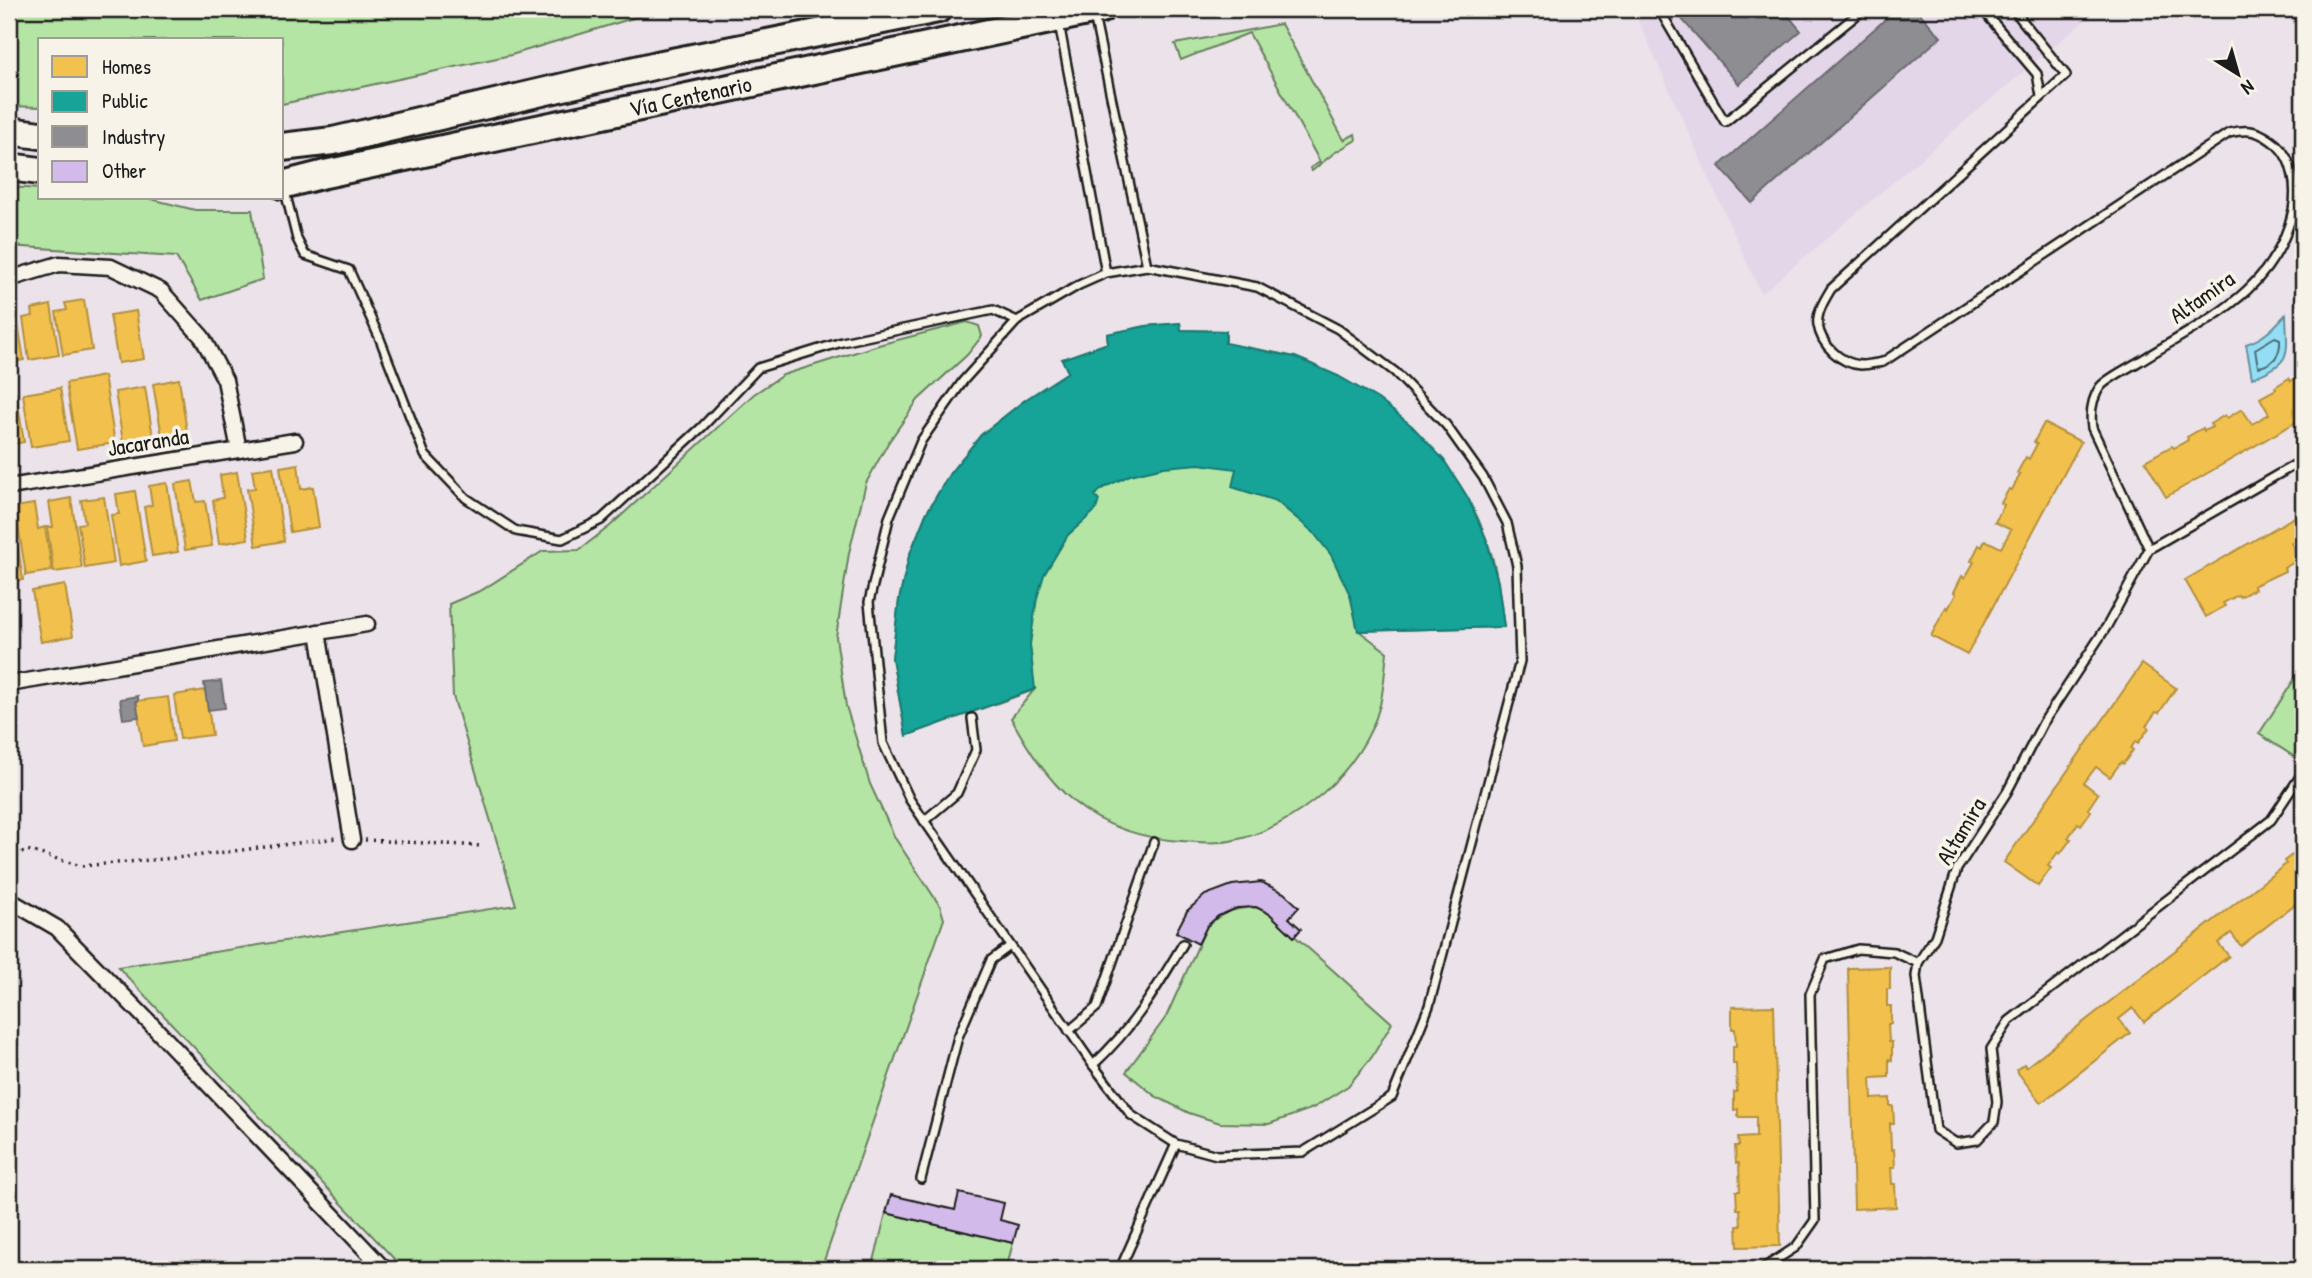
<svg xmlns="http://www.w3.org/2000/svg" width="2312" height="1278" viewBox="0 0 2312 1278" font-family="'Patrick Hand',sans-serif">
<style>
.built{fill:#e4d6e9}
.green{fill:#b5e5a4;stroke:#688060;stroke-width:2}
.water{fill:#93def5;stroke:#63909e;stroke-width:2}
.homes{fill:#f2c14e;stroke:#b2903f;stroke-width:2}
.public{fill:#17a398;stroke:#187a73;stroke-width:2}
.industry{fill:#8d8d92;stroke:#6b6b6f;stroke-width:2}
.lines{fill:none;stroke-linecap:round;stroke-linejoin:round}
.shore{stroke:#4c6a73;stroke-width:2}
.building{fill:#d2baea;stroke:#1c1c1c;stroke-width:2}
.lane-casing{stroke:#1c1c1c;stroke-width:12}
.street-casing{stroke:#1c1c1c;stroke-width:19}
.highway-casing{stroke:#1c1c1c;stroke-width:32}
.path{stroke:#1c1c1c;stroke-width:3.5;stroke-dasharray:2 5;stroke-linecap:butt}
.lane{stroke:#f7f3e8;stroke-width:7}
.street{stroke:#f7f3e8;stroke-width:14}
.highway{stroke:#f7f3e8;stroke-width:26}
.labels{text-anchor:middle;stroke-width:7;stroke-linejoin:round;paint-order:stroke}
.street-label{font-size:23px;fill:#1c1c1c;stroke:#f7f3e8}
</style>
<rect width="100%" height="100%" fill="#ece2e9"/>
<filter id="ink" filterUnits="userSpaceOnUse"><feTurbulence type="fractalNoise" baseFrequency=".0143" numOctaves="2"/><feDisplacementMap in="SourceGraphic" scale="14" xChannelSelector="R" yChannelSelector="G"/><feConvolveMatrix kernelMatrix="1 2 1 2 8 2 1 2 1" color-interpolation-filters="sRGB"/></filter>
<g filter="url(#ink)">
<path class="built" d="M1633,9H2098L1761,294Z"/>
<g class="green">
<path d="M9,9H663L511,55L282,104V40H40V107L9,106Z"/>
<path d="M1281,24L1344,140L1355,134L1356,140L1334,153L1312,171L1310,168L1320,162L1249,33L1181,60L1175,44Z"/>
<path d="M9,187L40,189V198H147L195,210H252L263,279L202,300L176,257L9,246Z"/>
<path d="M967,322L979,326L982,336L967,355L918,400L888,443L866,483L849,553L836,637L846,706L870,784L895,838L940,906L944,919L821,1269H411L397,1262L118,967L516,905L453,696L449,604L482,590L543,551L579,550L610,526L754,394L783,375L882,344Z"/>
<path d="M1180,323L1181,330L1226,331V344C1248,348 1272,351 1294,357C1304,360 1314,365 1323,370C1397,402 1458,461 1486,538C1497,566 1500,597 1504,627L1359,631L1387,652C1385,669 1384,688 1380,705C1363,770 1295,829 1230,841C1214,844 1197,842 1182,841C1144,839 1104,827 1074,802C1046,778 1028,749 1011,718L1034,690L906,736L892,658L899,600L909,556L926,514L950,473L981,435L1025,400L1068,372L1062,359L1108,343L1107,334L1146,326Z"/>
<path d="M2303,666V757L2301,761L2259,734Z"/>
<path d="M1256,907L1270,914L1392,1023L1372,1057L1348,1086L1313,1108L1269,1124L1220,1123L1189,1113L1155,1096L1126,1072L1166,1017L1207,926C1222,912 1236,908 1256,907Z"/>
<path d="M886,1213L1013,1243L1006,1269H872Z"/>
</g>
<path class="water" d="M2286,314C2287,354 2294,363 2252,378L2246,344C2264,339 2274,327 2286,314Z"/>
<g class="homes">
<path d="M84,300L92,350L63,355L56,312L67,310L65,303Z"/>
<path d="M51,305L59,355L29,360L23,318L33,316L32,309Z"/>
<path d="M16,310L24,360L9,363V312Z"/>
<path d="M136,311L144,359L118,363L110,315Z"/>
<path d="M2303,374V418L2166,497L2145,461L2172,446L2174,448L2188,440L2187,437L2203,428L2204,431L2212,427L2210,424L2225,415L2227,418L2242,409L2252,424L2269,414L2260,398L2276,389L2275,387L2289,378L2291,381Z"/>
<path d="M104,376L115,443L77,449L66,383Z"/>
<path d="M179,379L187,432L162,436L153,384Z"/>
<path d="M145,387L153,437L123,442L115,392Z"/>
<path d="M60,388L69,441L31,447L23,394Z"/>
<path d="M16,392L24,442L9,445V393Z"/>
<path d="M2044,423L2081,442L1967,655L1931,636L1946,607L1948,609L1956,594L1954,592L1962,576L1965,578L1974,562L1971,561L1979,545L1982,547L1985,540L2001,548L2011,530L1995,522L2004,505L2001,503L2009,489L2012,490L2020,474L2017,473L2026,457L2029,459L2037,444L2034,442Z"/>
<path d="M298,464L301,489L313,487L319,527L290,532L280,467Z"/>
<path d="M273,467L284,541L256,546L247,489L255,488L252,470Z"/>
<path d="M237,472L248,539L219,544L213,500L223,498L220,475Z"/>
<path d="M192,481L196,502L205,501L212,546L185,550L175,484Z"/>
<path d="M167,483L178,552L152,556L144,507L152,505L149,486Z"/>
<path d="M135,491L146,561L119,566L111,515L119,514L116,494Z"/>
<path d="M104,497L114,563L85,568L78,524L85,523L81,500Z"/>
<path d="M71,498L82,568L54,572L47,527H53L49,502Z"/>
<path d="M34,504L38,529L45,527L52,571L26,575L15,507Z"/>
<path d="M2303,512V536L2291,543L2300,559L2284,568L2285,571L2253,586L2255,589L2240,597L2238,595L2223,603L2225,606L2206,617L2185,580Z"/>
<path d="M14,521L23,580L9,582V522Z"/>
<path d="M65,585L73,636L41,642L32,591Z"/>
<path d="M2142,664L2176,688L2159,713L2156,712L2146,726L2149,728L2138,743L2136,741L2131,748L2133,750L2123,764L2121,762L2110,777L2096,767L2084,783L2098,794L2088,809L2091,811L2081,825L2078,823L2068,838L2071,839L2060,854L2058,852L2048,866L2051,868L2038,886L2004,862Z"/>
<path d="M206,690L212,735L180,739L174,695Z"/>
<path d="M168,697L174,741L143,746L136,701Z"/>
<path d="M2292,855L2303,870V898L2241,946L2231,933L2218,943L2229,956L2144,1022L2133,1008L2119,1019L2130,1033L2041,1103L2016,1070L2024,1064L2026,1067L2286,864L2284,861Z"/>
<path d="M1890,967V989H1887V1006H1891V1024H1888L1889,1042H1892V1060L1889,1059V1077L1871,1078L1872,1099L1890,1098V1106H1893L1894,1123H1890L1891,1150L1894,1149L1895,1167H1891L1892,1184H1895L1896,1207L1854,1209L1848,968Z"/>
<path d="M1774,1006L1780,1246L1738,1247L1737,1226H1741L1740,1209H1737L1736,1191H1740L1739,1163H1736L1735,1146H1739L1738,1138L1756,1137V1117H1738V1109L1734,1110V1092H1737L1736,1064H1733V1046H1736L1735,1029H1732V1007Z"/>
</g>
<path class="public" d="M1180,323L1181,330L1226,331L1225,343L1295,357L1338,376L1378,399L1412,426L1444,460L1468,498L1486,538L1498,582L1504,627L1358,631L1350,595L1331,555L1313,532L1276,501L1232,487L1236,469L1199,464L1164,467L1130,475L1103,488L1095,495L1099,500L1096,510L1068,535L1044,575L1037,598L1030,644L1035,689L906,736L892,658L899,600L909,556L926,514L950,473L981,435L1025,400L1068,372L1062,359L1108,343L1107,334L1146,326Z"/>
<g class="industry">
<path d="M1673,9H1791L1786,13L1801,31L1739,84Z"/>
<path d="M1897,9H1916L1941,37L1752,203L1719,166Z"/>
<path d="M221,681L225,708L208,710L204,683Z"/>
<path d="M138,696V701H136L139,717L123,719L120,699Z"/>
</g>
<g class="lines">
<path class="shore" d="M2275,337L2280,339C2281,354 2274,365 2258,367L2255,349Z"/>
</g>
<g class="building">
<path d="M1261,882L1284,893L1299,907L1289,918L1301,929L1294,937L1270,914L1256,907L1237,908L1218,916L1207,926L1198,944L1176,932L1187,911L1205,895L1232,885Z"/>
<path d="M959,1193L1004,1203L1000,1220L1018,1225L1013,1243L886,1213L891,1195L955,1210Z"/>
</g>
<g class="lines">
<defs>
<g id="lane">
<path d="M1659,9L1725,122L1864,9"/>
<path d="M1982,9L2037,74L2041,96"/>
<path d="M2013,9L2066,75L1831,289C1825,299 1816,313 1818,325C1821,345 1841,364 1861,365C1868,365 1876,363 1883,362L2229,133C2250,128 2260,131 2277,145C2294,161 2297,188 2293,210C2275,293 2205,320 2140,361C2130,367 2106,379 2100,387C2091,400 2090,414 2092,428L2149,549L2107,626L2043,723L2007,792L1957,869L1935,937L1918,963L1916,976L1936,1130L1956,1143L1977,1140L1994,1122L1997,1102L1991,1049L2009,1021L2271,820L2303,772"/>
<path d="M1094,16L1147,266"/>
<path d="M1059,23L1106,273"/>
<path d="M285,191L297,239L305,255L349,270L380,339L425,455L466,498L516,531L562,539L601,520L702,427L758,368L842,342L993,310L1017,321"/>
<path d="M1147,266L1257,287L1338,329L1395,372L1446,425L1483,477L1507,523L1517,566L1520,661L1429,1006L1392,1097L1303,1152L1217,1155L1176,1144L1131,1115L1093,1065L910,800L883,743L869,602L889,518L921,441L963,381L1017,321L1079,285L1106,273Z"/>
<path d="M2149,549L2303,460"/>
<path d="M924,821L957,793L976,750L972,718"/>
<path d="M1069,1031L1097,1007L1154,842"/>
<path d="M1093,1065C1133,1028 1155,991 1183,944"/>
<path d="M921,1179L958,1037L991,960L1010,946"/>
<path d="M1120,1269L1176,1144"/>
<path d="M1762,1269L1796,1247L1815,1220L1810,994L1825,959L1858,949L1894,952L1918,963"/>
</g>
<g id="street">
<path d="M9,279L59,264L111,267L161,291L202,337L225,380L239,450"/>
<path d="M9,487L295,441"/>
<path d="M318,632L352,840"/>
<path d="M9,684L367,624"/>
<path d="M9,900L57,928L151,1024L384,1269"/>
</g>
<g id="highway">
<path d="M9,131L40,135"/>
<path d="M282,147L333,141L657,65L938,9"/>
<path d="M9,167L40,171"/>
<path id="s1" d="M282,185L325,174L1101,9"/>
</g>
</defs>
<use href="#lane" class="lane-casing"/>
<use href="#street" class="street-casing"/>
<use href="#highway" class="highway-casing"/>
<g class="path">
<path d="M365,840L483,846"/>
<path d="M9,858L27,850L81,866L186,857L337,838"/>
</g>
<use href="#lane" class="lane"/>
<use href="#street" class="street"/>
<use href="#highway" class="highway"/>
</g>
</g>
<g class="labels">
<g class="street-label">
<text dy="8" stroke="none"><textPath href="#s1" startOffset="418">Vía Centenario</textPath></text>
<text transform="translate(2202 297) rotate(-35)" y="8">Altamira</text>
<text transform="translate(148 442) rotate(-9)" y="8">Jacaranda</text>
<text transform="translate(1961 831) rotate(-59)" y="8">Altamira</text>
</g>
</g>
<rect width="2312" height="1278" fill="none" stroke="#f7f3e8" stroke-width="35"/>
<rect x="18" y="18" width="2277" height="1243" fill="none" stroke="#1c1c1c" stroke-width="2.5" filter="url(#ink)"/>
<rect x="38" y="38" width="245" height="161" fill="#f7f3e8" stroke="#9f9d96" stroke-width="2"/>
<rect x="52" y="56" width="35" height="21" fill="#f2c14e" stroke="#9f9d96" stroke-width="2"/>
<text x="102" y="74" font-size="21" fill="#1c1c1c">Homes</text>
<rect x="52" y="91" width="35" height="21" fill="#17a398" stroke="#9f9d96" stroke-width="2"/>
<text x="102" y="108" font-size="21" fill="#1c1c1c">Public</text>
<rect x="52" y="126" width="35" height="21" fill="#8d8d92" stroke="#9f9d96" stroke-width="2"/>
<text x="102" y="144" font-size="21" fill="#1c1c1c">Industry</text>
<rect x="52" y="161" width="35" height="21" fill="#d2baea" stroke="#9f9d96" stroke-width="2"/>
<text x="102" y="178" font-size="21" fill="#1c1c1c">Other</text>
<g transform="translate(2238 74) rotate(143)" stroke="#f7f3e8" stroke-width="5" paint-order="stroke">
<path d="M0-5L12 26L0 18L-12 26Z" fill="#1c1c1c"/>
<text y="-10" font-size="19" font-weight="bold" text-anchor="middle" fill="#1c1c1c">N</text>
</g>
</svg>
